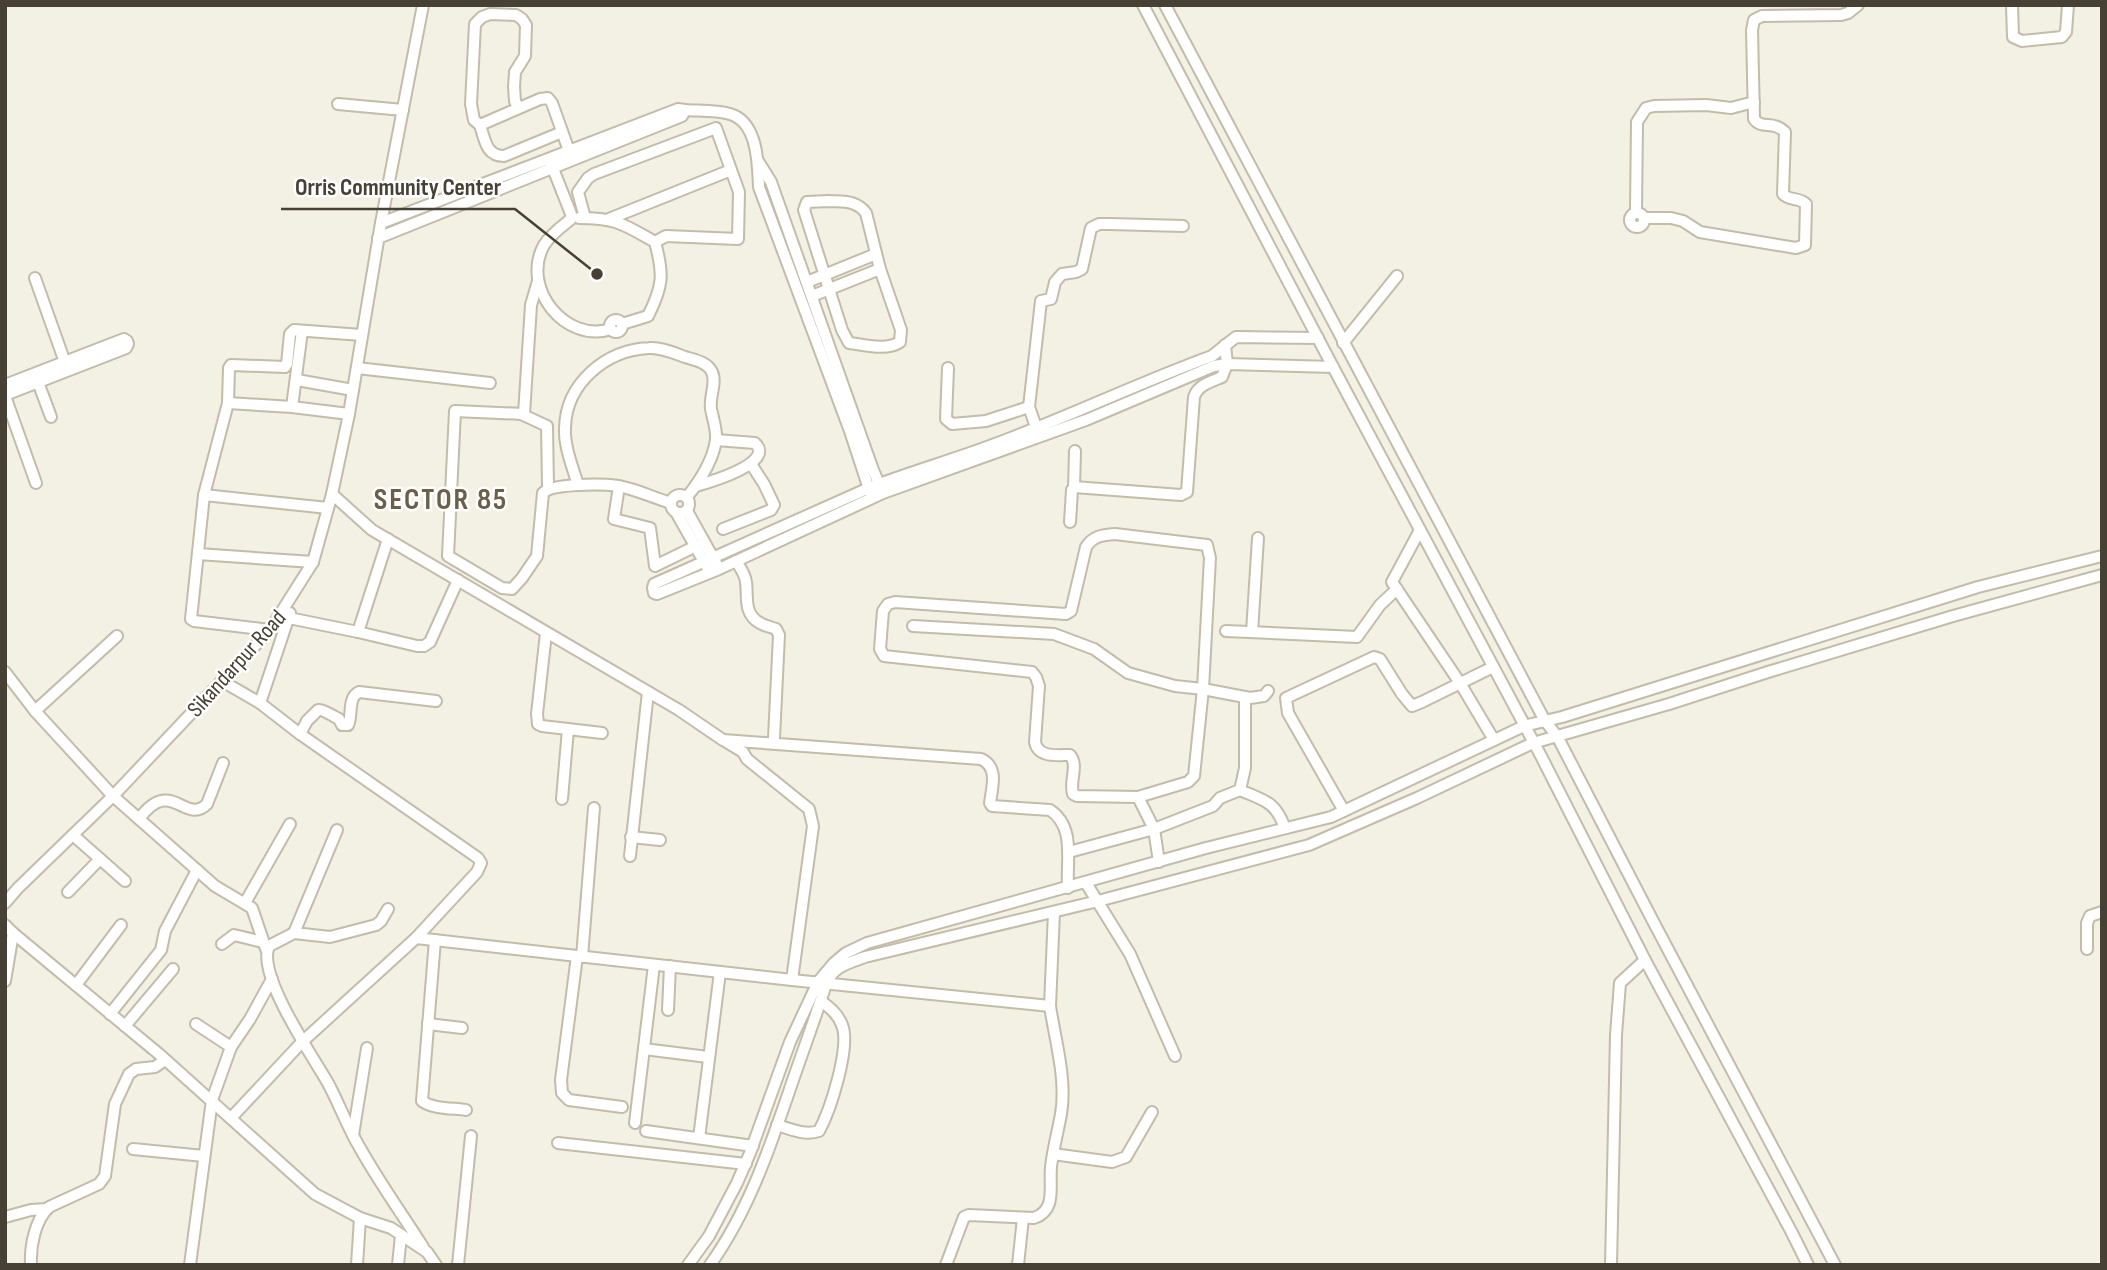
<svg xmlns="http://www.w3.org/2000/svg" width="2107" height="1270" viewBox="0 0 2107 1270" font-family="'Sofia Sans Condensed',sans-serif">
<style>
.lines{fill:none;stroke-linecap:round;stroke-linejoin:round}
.minor-casing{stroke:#c2bca9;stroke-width:14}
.minor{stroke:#fff;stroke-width:10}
.labels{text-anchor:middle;stroke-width:5;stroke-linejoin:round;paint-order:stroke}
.street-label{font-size:23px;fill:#464134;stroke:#fff}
.district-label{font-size:30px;font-weight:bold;letter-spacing:2px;fill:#6a604a;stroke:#fff}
.leader{fill:none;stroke:#464134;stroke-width:2.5}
.callout-dot{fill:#464134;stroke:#fff;stroke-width:2.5}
.callout-label{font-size:24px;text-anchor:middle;font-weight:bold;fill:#464134;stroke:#fff;stroke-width:5;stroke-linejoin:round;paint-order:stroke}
</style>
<rect width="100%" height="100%" fill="#f3f0e4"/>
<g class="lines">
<defs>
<g id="minor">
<path d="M1143,5L1333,367L1541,756L1645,960L1791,1231L1808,1265"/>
<path d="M1165,5C1293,243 1417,483 1545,721L1557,736L1654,923L1835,1265"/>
<path d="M2012,5L2013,37L2022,41L2062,37L2066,32L2068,5"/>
<path d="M338,104L403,110"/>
<path d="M518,108L515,101L514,87L515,72L525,56L526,25L522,19L516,15L490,14L482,17L475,24L471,104L474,120L480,125L540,99L548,98L552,103L569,151"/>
<path d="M685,110C699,111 716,110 730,114C758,122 758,164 759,187L850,431L870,492"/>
<path d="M480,125C485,140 486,156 504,156L562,132"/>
<path d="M550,161L571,214"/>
<path d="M758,161L771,182L873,470L883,493L719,569L657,594L654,593L653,588L654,584L869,488C910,472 953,460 995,444C1068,417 1138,383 1212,356L1236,337L1318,338"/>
<path d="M829,201C844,202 856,200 866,213L880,269L901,330L900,342C886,351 866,345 849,343L842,330L804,210L807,202Z"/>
<path d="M1636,212L1637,122L1646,108L1654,106L1706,105L1731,108L1754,102"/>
<circle cx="1637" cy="220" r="7"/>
<path d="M579,218C617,218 623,224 655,242"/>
<path d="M585,218L578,192L588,178L594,174L716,128L739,192L738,239L666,236L655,242C664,275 663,286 648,316L622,324"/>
<path d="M1644,218H1671L1683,221L1700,232L1796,248L1805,245L1806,204C1799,197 1789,201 1783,194L1785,132C1773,120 1762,130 1754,119L1752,30L1754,20L1762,16L1841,15L1848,13L1858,5"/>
<path d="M571,219C561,227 551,234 544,245C520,288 566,344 611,329"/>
<path d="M609,219L731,170"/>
<path d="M378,238L682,116L685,110L678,109L381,223"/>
<path d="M35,278L67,368"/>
<path d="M538,281L531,305L524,414L455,411L448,556L502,588L512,589L522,578L537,556L543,493C552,483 603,484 618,486C636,489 654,498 671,503"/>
<path d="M807,282L876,254"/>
<path d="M812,296L880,269"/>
<circle cx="616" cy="326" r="6"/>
<path d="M1343,343L1397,276"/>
<path d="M357,368L490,383"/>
<path d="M948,368L946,419L952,424L986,421L1029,407"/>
<path d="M297,380L353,390"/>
<path d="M38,382L51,417"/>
<path d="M5,385L124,339L127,341L128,344L126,348L5,395"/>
<path d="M5,396L36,483"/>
<path d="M228,403L292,407L349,414"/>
<path d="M292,407L302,331"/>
<path d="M521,414L547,426L548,488"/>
<path d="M1036,427L1029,407L1041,301L1051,299L1055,282L1062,274L1076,272L1082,269L1091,228L1099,224H1110L1183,226"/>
<path d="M578,485C573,468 564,447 565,428C566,383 606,350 649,348C661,347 674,353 685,357C695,360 707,362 712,372C717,383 709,397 711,409C713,419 717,430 716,440C713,460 699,482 687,497"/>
<path d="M619,486L614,519L650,528L655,566L696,546"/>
<path d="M696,486C710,482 776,463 755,443L716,440"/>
<path d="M1074,487L1075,451"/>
<path d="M883,493L1086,420L1214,366L1227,364L1333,367"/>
<path d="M332,494L372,530L679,710L723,740L981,759C999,767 992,787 990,803L992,806L1050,810C1076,827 1066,862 1068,888"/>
<circle cx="680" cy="504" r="9"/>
<path d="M204,495L328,508"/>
<path d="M687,511L716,563"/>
<path d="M676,512L707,567"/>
<path d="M1070,522L1072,490L1074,487L1181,495L1187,492L1194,397C1198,385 1210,382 1222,377L1227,364L1225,345"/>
<path d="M723,529L771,510L774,505L764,484L751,464"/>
<path d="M1420,530L1392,582L1460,683L1494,740"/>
<path d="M1115,534L1207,545L1210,558L1203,689L1194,776L1188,782L1138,797L1077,796L1073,794C1069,781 1079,766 1070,755C1057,755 1038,758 1035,742L1039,686L1036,677L1032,672L884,656L880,649L883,611L888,604L895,602L1066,614L1071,611L1086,547C1093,536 1102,535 1115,534Z"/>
<path d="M198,554L313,562"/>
<path d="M736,561C740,567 745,574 746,582C748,596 743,614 760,623C765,626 771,627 776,629L779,635L774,738"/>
<path d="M289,618L358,632L417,646H424L430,642L458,580"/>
<path d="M913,626L1054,634L1094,649L1128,673L1175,686L1203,689L1250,698L1264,696L1268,691"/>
<path d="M270,630L194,621L191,619L204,495L228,403L229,368L231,365L285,367L287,364L290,334L294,330L362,335"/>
<path d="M1226,631L1357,637L1380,605L1397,589"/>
<path d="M358,632L388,539"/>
<path d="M1252,632L1258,538"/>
<path d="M546,633L537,714L538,724L542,726L602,733"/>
<path d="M5,672L35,711L113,796L215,886L252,908L266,949"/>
<path d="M222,681L260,703L300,734L478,858L481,863L477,872L416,938L302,1042L231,1118"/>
<path d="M260,703L290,613"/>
<path d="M35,711L117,636"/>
<path d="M300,734L307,721L318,710C322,709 333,716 339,719L342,725H348C353,715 347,698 359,692L436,701"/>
<path d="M725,741L743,752L747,759L809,809L813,826L792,980"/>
<path d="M1240,790C1265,801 1275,801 1285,828"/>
<path d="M1138,797L1154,829L1159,862"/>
<path d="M562,799L568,729"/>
<path d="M1344,811L1288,713L1286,698L1374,657L1380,659L1402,694L1412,706L1422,702L1493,667"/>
<path d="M139,819C171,775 185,826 207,804L223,763"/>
<path d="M73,835L125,881"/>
<path d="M631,837L660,840"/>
<path d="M1069,852L1154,829L1213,806L1220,798L1240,790L1245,768V697"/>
<path d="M630,856L648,692"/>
<path d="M1086,883L1130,954L1175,1056"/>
<path d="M68,892L100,859"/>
<path d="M5,903L18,888L113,796L270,630L313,562L332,494L349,414L381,223L423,5"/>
<path d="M245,903L290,824"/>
<path d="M388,909L381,921L376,925L330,937L294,933L269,946C256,975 314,1058 329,1085C340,1106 348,1128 360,1148C379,1182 402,1214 423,1247"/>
<path d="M5,925L13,933L159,1054L315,1194L360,1218L391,1228L427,1252L436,1265"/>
<path d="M294,933L337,830"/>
<path d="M416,938L792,980L1050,1006C1055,1040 1067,1079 1061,1114C1058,1131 1053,1149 1051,1167C1049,1187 1057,1210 1034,1218L969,1215L964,1217L946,1265"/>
<path d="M435,940L422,1101C433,1109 452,1108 466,1110"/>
<path d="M222,944L234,935L263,942"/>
<path d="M2087,949V923L2090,916L2102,912"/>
<path d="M577,956L561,1080L562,1093L569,1100L622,1107"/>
<path d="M582,957L594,808"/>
<path d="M5,981L13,933"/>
<path d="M76,985L121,925"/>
<path d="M1050,1006L1054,912"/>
<path d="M668,1010L670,966"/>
<path d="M110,1014L161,950L165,931L197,870"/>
<path d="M196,1024L231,1047"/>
<path d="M428,1024L462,1028"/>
<path d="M125,1026L173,969"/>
<path d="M644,1049L708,1057"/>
<path d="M635,1123L654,965"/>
<path d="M777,1125C791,1129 805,1136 819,1131C830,1111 851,1047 842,1025C838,1014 830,1008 821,1001"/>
<path d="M646,1131L753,1146"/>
<path d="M353,1135L367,1048"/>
<path d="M699,1138L720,972"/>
<path d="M558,1143L746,1164"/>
<path d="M133,1149L204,1156"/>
<path d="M1053,1154L1112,1162L1126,1157L1152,1112"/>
<path d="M5,1217L31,1210L47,1209"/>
<path d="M31,1265C30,1246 35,1220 49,1207L99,1184L105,1176L115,1104L129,1074L136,1069L155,1067L165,1060"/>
<path d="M190,1265L212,1100L231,1047L250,1019L272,979"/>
<path d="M357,1265L360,1218"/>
<path d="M398,1265L401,1235"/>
<path d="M458,1265L471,1136"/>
<path d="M688,1265L709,1236L737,1183L750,1153L790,1042L818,982L834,963L846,953L867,943L1206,848L1331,817L1524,726L1562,717L1978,587L2102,556"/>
<path d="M710,1265C750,1209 771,1144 793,1080C804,1048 816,1016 826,984C833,966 849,963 865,957L1098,901L1309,845L1417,798L1533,743L1669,704L1768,672L1953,616L2102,575"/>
<path d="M1018,1265L1023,1218"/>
<path d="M1611,1265L1616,1035L1620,983L1645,960"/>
</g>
</defs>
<use href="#minor" class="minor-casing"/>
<use href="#minor" class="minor"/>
</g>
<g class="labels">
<g class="street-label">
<text transform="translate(236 663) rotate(-48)" y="8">Sikandarpur Road</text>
</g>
<g class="district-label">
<text x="441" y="509">SECTOR 85</text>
</g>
</g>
<path class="leader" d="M597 274L515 209H281"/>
<circle class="callout-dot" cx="597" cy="274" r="7"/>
<g class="callout-label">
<text x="398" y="195">Orris Community Center</text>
</g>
<rect width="2107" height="1270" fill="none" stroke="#464134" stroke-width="14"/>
</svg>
